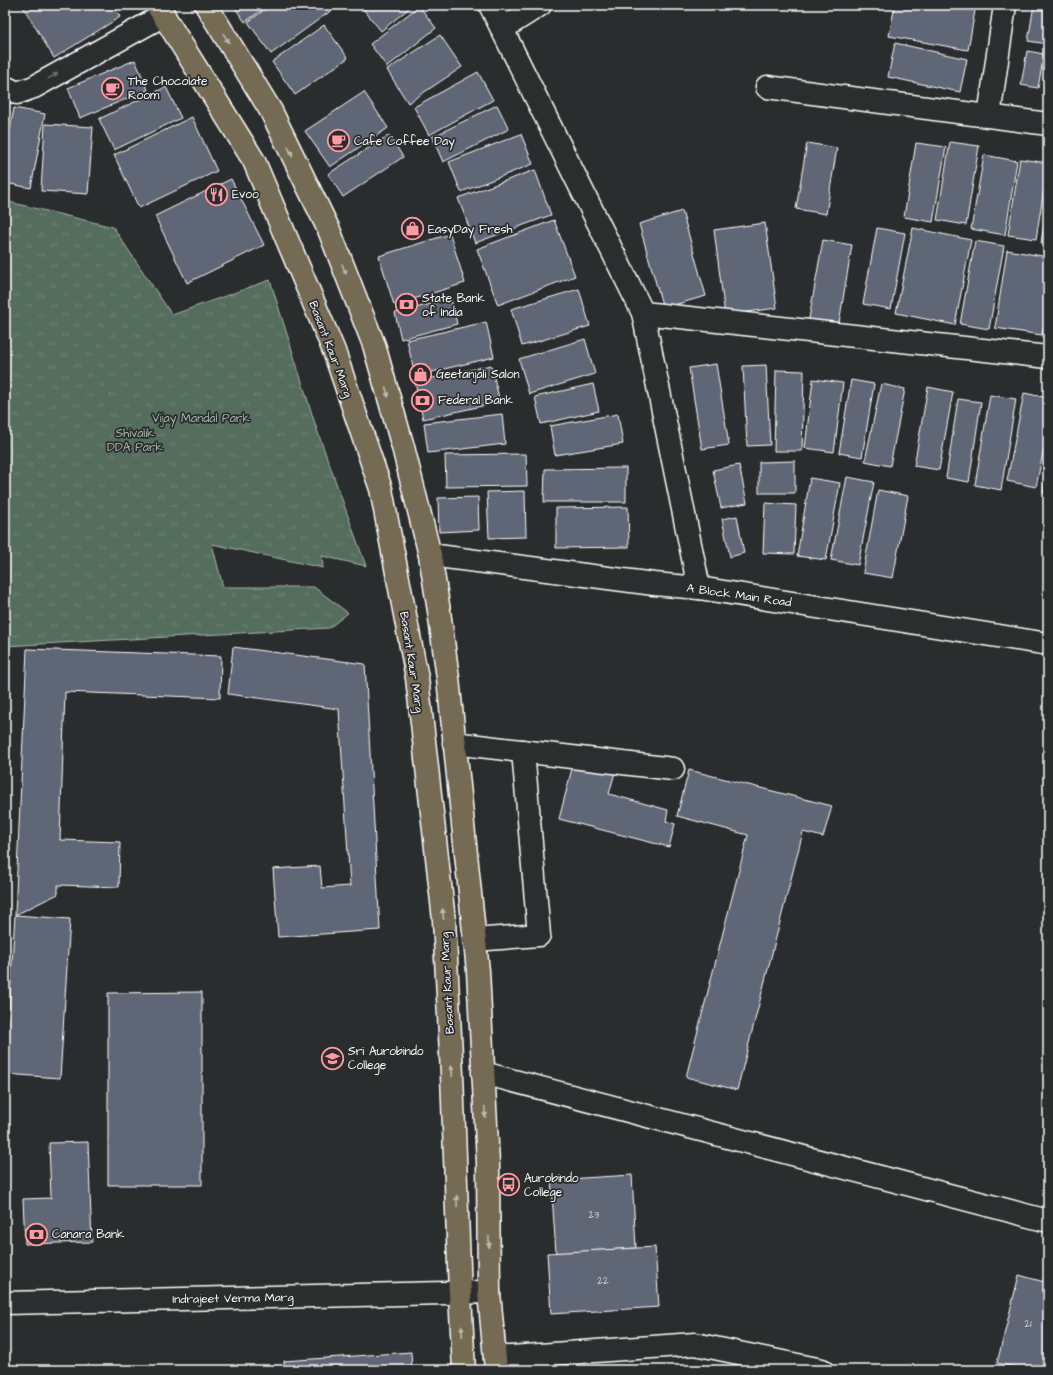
<svg xmlns="http://www.w3.org/2000/svg" width="1053" height="1375" viewBox="0 0 1053 1375" font-family="'Architects Daughter',sans-serif">
<style>
.grass{fill:url(#grass-tufts);stroke:#aab6ad}
.building{fill:#5f6674;stroke:#fff}
.lines{fill:none;stroke-linecap:round;stroke-linejoin:round}
.minor-casing{stroke:#fff;stroke-width:25}
.major-casing{stroke:#fff;stroke-width:25}
.minor{stroke:#2a2d2e;stroke-width:22}
.major{stroke:#746b52;stroke-width:22}
.oneway{fill:#c0bcb1}
.oneway2{fill:#6a6c6d}
.labels{text-anchor:middle;stroke-width:3.5;stroke-linejoin:round;paint-order:stroke}
.number-label{font-size:10px;fill:#d7d9dc}
.poi-label{font-size:12px;fill:#fff;stroke:#2a2d2e;text-anchor:start}
.street-label{font-size:12px;fill:#fff;stroke:#2a2d2e}
.park-label{font-size:12px;fill:#aab6ad;stroke:#2a2d2e}
</style>
<defs>
<pattern id="grass-tufts" width="24" height="20" patternUnits="userSpaceOnUse"><rect width="24" height="20" fill="#546d5b"/><path d="M3 7l-1-3M5 7V3M7 7l1-3M15 17l-1-3M17 17v-4M19 17l1-3" fill="none" stroke="#6e8374"/></pattern>
</defs>
<rect width="100%" height="100%" fill="#2a2d2e"/>
<filter id="ink" filterUnits="userSpaceOnUse"><feTurbulence type="fractalNoise" baseFrequency=".025" numOctaves="2"/><feDisplacementMap in="SourceGraphic" scale="8" xChannelSelector="R" yChannelSelector="G"/><feConvolveMatrix kernelMatrix="1 2 1 2 8 2 1 2 1" color-interpolation-filters="sRGB"/></filter>
<g filter="url(#ink)">
<path class="grass" d="M5,201L113,227L172,315L270,280L317,430L366,566L322,556L323,568L212,544L223,587H314L348,613L329,628L5,646Z"/>
<g class="building">
<path d="M22,5H113L120,17L54,58Z"/>
<path d="M233,5H269L245,22Z"/>
<path d="M271,5H328L332,10L271,54L248,22Z"/>
<path d="M360,5H413L381,31Z"/>
<path d="M895,5H976L968,50L889,36Z"/>
<path d="M1034,5H1048V44L1028,41Z"/>
<path d="M419,6L436,28L387,67L370,44Z"/>
<path d="M324,25L348,58L295,95L272,62Z"/>
<path d="M440,35L462,67L408,103L387,70Z"/>
<path d="M895,43L967,59L960,92L888,77Z"/>
<path d="M1027,51L1044,54L1038,88L1021,85Z"/>
<path d="M135,60L148,90L80,118L68,88Z"/>
<path d="M478,72L493,100L429,135L414,107Z"/>
<path d="M166,87L181,118L114,150L99,119Z"/>
<path d="M364,92L388,128L330,167L305,131Z"/>
<path d="M5,102L9,103L5,114Z"/>
<path d="M497,105L509,129L443,162L432,137Z"/>
<path d="M14,108L45,114L31,188L5,183V157Z"/>
<path d="M192,117L217,171L139,208L114,155Z"/>
<path d="M45,124L93,127L88,194L41,191Z"/>
<path d="M521,134L533,164L461,192L449,162Z"/>
<path d="M389,135L403,157L343,197L328,174Z"/>
<path d="M950,142L979,146L966,225L937,220Z"/>
<path d="M807,143L837,148L826,214L796,209Z"/>
<path d="M916,143L946,147L933,222L904,217Z"/>
<path d="M984,155L1017,161L1005,235L971,229Z"/>
<path d="M1020,159L1048,163L1036,239L1008,235Z"/>
<path d="M535,170L551,215L475,243L458,198Z"/>
<path d="M231,179L264,245L187,283L155,216Z"/>
<path d="M1048,200V244L1041,243Z"/>
<path d="M682,211L706,296L663,308L639,224Z"/>
<path d="M554,220L575,276L498,305L477,249Z"/>
<path d="M765,223L777,308L725,315L714,230Z"/>
<path d="M877,228L905,233L891,309L863,304Z"/>
<path d="M913,228L971,240L955,325L896,313Z"/>
<path d="M450,234L465,283L394,305L379,256Z"/>
<path d="M823,240L852,245L838,329L808,324Z"/>
<path d="M975,241L1004,246L989,329L960,324Z"/>
<path d="M1007,250L1048,257V300L1042,335L995,328Z"/>
<path d="M579,289L590,326L522,346L511,309Z"/>
<path d="M451,299L457,324L401,339L395,313Z"/>
<path d="M486,322L494,357L415,376L407,340Z"/>
<path d="M585,339L595,374L529,394L519,359Z"/>
<path d="M716,364L729,445L702,449L689,368Z"/>
<path d="M491,365L500,402L423,419L415,382Z"/>
<path d="M766,365L770,445L747,446L743,366Z"/>
<path d="M776,370L804,371L802,451H774Z"/>
<path d="M813,379L843,383L834,452L805,448Z"/>
<path d="M851,380L874,384L862,457L839,453Z"/>
<path d="M593,384L599,411L541,424L535,397Z"/>
<path d="M881,384L905,389L890,466L865,461Z"/>
<path d="M928,387L953,392L939,470L914,466Z"/>
<path d="M1024,393L1048,398V428L1036,487L1007,481Z"/>
<path d="M990,395L1016,399L1001,490L975,485Z"/>
<path d="M958,399L981,402L969,482L946,478Z"/>
<path d="M502,414L505,444L428,453L424,423Z"/>
<path d="M618,414L623,444L555,455L550,426Z"/>
<path d="M526,454L527,486L446,487L445,455Z"/>
<path d="M795,461V493H759V462Z"/>
<path d="M1048,462V494L1043,493Z"/>
<path d="M739,465L747,503L721,508L713,470Z"/>
<path d="M626,468V502H544L545,469Z"/>
<path d="M847,477L874,482L858,565L831,560Z"/>
<path d="M810,478L840,483L826,560L797,556Z"/>
<path d="M878,490L908,496L893,578L863,573Z"/>
<path d="M525,491L526,537L489,538L487,492Z"/>
<path d="M478,497L479,530L439,532L438,498Z"/>
<path d="M765,503L796,505L794,554L763,553Z"/>
<path d="M628,507L629,547L556,548V508Z"/>
<path d="M737,516L744,553L730,557L722,519Z"/>
<path d="M233,647L365,664L380,930L278,937L273,869L320,866L322,888L350,886L339,709L228,694Z"/>
<path d="M27,649L221,656L220,698L65,692L60,840L120,842L119,887L58,885V894L15,915Z"/>
<path d="M574,761L615,772L609,794L668,810L666,821L675,824L669,847L559,819Z"/>
<path d="M689,770L832,806L823,837L803,832L737,1090L686,1077L748,835L677,816Z"/>
<path d="M15,915L70,919L60,1078L5,1074Z"/>
<path d="M202,992V1185H108V993Z"/>
<path d="M88,1142L92,1242L25,1244L23,1199L51,1198L49,1143Z"/>
<path d="M632,1175L636,1248L556,1253L551,1180Z"/>
<path d="M655,1247L659,1307L551,1314L547,1253Z"/>
<path d="M1019,1275L1048,1283V1363L1046,1370H1027L997,1363Z"/>
<path d="M411,1352L412,1370H284V1361Z"/>
<path d="M249,1367V1370H200V1368Z"/>
</g>
<g class="lines">
<defs>
<g id="minor">
<path d="M490,5L643,313L699,588"/>
<path d="M502,29L540,5"/>
<path d="M5,87L17,93L34,87L164,15"/>
<path d="M767,87L1048,124"/>
<path d="M989,116L1005,5"/>
<path d="M643,313L1048,357"/>
<path d="M430,555L654,584L699,588L1048,644"/>
<path d="M454,743L673,769"/>
<path d="M474,940L539,935L523,751"/>
<path d="M483,1073L1048,1221"/>
<path d="M5,1303L489,1292"/>
<path d="M495,1358L695,1344L822,1370"/>
</g>
<g id="major">
<path d="M157,5L254,161L334,351L381,489L417,678L444,920L452,1074L460,1294L464,1370"/>
<path d="M206,5L271,111L329,230L374,345L403,447L430,555L439,611L448,678L478,971L488,1163L489,1292L496,1370"/>
</g>
</defs>
<use href="#minor" class="minor-casing"/>
<use href="#major" class="major-casing"/>
<use href="#minor" class="minor"/>
<use href="#major" class="major"/>
</g>
<defs><path id="oneway-solid" d="M-6-.8H1V-3.2L6.5 0L1 3.2V.8H-6Z"/></defs>
<g class="oneway">
<use href="#oneway-solid" transform="translate(226 38) rotate(58)"/>
<use href="#oneway-solid" transform="translate(290 151) rotate(64)"/>
<use href="#oneway-solid" transform="translate(344 269) rotate(68)"/>
<use href="#oneway-solid" transform="translate(387 392) rotate(74)"/>
<use href="#oneway-solid" transform="translate(443 914) rotate(-96)"/>
<use href="#oneway-solid" transform="translate(452 1071) rotate(-93)"/>
<use href="#oneway-solid" transform="translate(485 1112) rotate(87)"/>
<use href="#oneway-solid" transform="translate(457 1201) rotate(-92)"/>
<use href="#oneway-solid" transform="translate(489 1242) rotate(89)"/>
<use href="#oneway-solid" transform="translate(462 1331) rotate(-93)"/>
</g>
<use class="oneway2" href="#oneway-solid" transform="translate(53 76) rotate(-29)"/>
</g>
<defs>
<symbol id="cafe-ring" viewBox="-11 -11 22 22"><circle r="9.5" fill="#2a2d2e" stroke="#ff9aa2" stroke-width="1.5"/><path d="M-5.5-4.5H6V0H3Q3 3.5 0 3.5H-2.5Q-5.5 3.5-5.5 0ZM3-3.2v2h1.7v-2ZM-6 4.5H4V6H-6Z" fill="#ff9aa2"/></symbol>
<symbol id="restaurant-ring" viewBox="-11 -11 22 22"><circle r="9.5" fill="#2a2d2e" stroke="#ff9aa2" stroke-width="1.5"/><path d="M-5-6h1v4h1v-4h1v4h1v-4h1v5L-1.5 .5V6h-2V.5L-5-1ZM5-6V6H3V1.5H1.5Q1.5-4 5-6Z" fill="#ff9aa2"/></symbol>
<symbol id="shop-ring" viewBox="-11 -11 22 22"><circle r="9.5" fill="#2a2d2e" stroke="#ff9aa2" stroke-width="1.5"/><path d="M-5-2.5h2.3a2.7 3.5 0 0 1 5.4 0H5L5.5 6h-11ZM-1.5-2.5h3a1.5 2.3 0 0 0-3 0Z" fill="#ff9aa2"/></symbol>
<symbol id="bank-ring" viewBox="-11 -11 22 22"><circle r="9.5" fill="#2a2d2e" stroke="#ff9aa2" stroke-width="1.5"/><path d="M-6-4H6V4H-6ZM0-2.3a2.3 2.3 0 1 0 0 4.6a2.3 2.3 0 1 0 0-4.6Z" fill="#ff9aa2"/></symbol>
<symbol id="university-ring" viewBox="-11 -11 22 22"><circle r="9.5" fill="#2a2d2e" stroke="#ff9aa2" stroke-width="1.5"/><path d="M0-5L7-2L0 1L-7-2ZM-4 1L0 2.5L4 1V4Q0 6-4 4Z" fill="#ff9aa2"/></symbol>
<symbol id="bus-ring" viewBox="-11 -11 22 22"><circle r="9.5" fill="#2a2d2e" stroke="#ff9aa2" stroke-width="1.5"/><path d="M-5-6H5V4H4V6H2V4H-2V6H-4V4H-5ZM-3.5-4V0h7V-4ZM-3.5 1.2v1.5H-2V1.2ZM2 1.2v1.5H3.5V1.2Z" fill="#ff9aa2"/></symbol>
</defs>
<g fill-rule="evenodd">
<use href="#cafe-ring" x="100" y="76" width="25" height="25"/>
<use href="#cafe-ring" x="326" y="128" width="25" height="25"/>
<use href="#restaurant-ring" x="204" y="182" width="25" height="25"/>
<use href="#shop-ring" x="400" y="216" width="25" height="25"/>
<use href="#bank-ring" x="394" y="292" width="25" height="25"/>
<use href="#shop-ring" x="408" y="362" width="25" height="25"/>
<use href="#bank-ring" x="410" y="388" width="25" height="25"/>
<use href="#university-ring" x="320" y="1046" width="25" height="25"/>
<use href="#bus-ring" x="496" y="1172" width="25" height="25"/>
<use href="#bank-ring" x="24" y="1222" width="25" height="25"/>
</g>
<g class="labels">
<g class="number-label">
<text x="594" y="1218">23</text>
<text x="603" y="1284">22</text>
<text x="1028" y="1327">21</text>
</g>
<g class="poi-label">
<text x="128" y="85">The Chocolate<tspan x="128" dy="14">Room</tspan></text>
<text x="354" y="145">Cafe Coffee Day</text>
<text x="232" y="198">Evoo</text>
<text x="428" y="233">EasyDay Fresh</text>
<text x="422" y="302">State Bank<tspan x="422" dy="14">of India</tspan></text>
<text x="436" y="378">Geetanjali Salon</text>
<text x="438" y="404">Federal Bank</text>
<text x="348" y="1055">Sri Aurobindo<tspan x="348" dy="14">College</tspan></text>
<text x="524" y="1182">Aurobindo<tspan x="524" dy="14">College</tspan></text>
<text x="52" y="1238">Canara Bank</text>
</g>
<g class="street-label">
<text transform="translate(331 349) rotate(69)" y="4">Basant Kaur Marg</text>
<text transform="translate(739 595) rotate(8)" y="4">A Block Main Road</text>
<text transform="translate(412 662) rotate(81)" y="4">Basant Kaur Marg</text>
<text transform="translate(447 983) rotate(-93)" y="4">Basant Kaur Marg</text>
<text transform="translate(233 1298) rotate(-1)" y="4">Indrajeet Verma Marg</text>
</g>
<g class="park-label">
<text x="201" y="422">Vijay Mandal Park</text>
<text x="135" y="437">Shivalik<tspan x="135" dy="14">DDA Park</tspan></text>
</g>
</g>
<rect width="1053" height="1375" fill="none" stroke="#2a2d2e" stroke-width="20"/>
<rect x="10" y="10" width="1033" height="1355" fill="none" stroke="#fff" stroke-width="1.5" filter="url(#ink)"/>
</svg>
